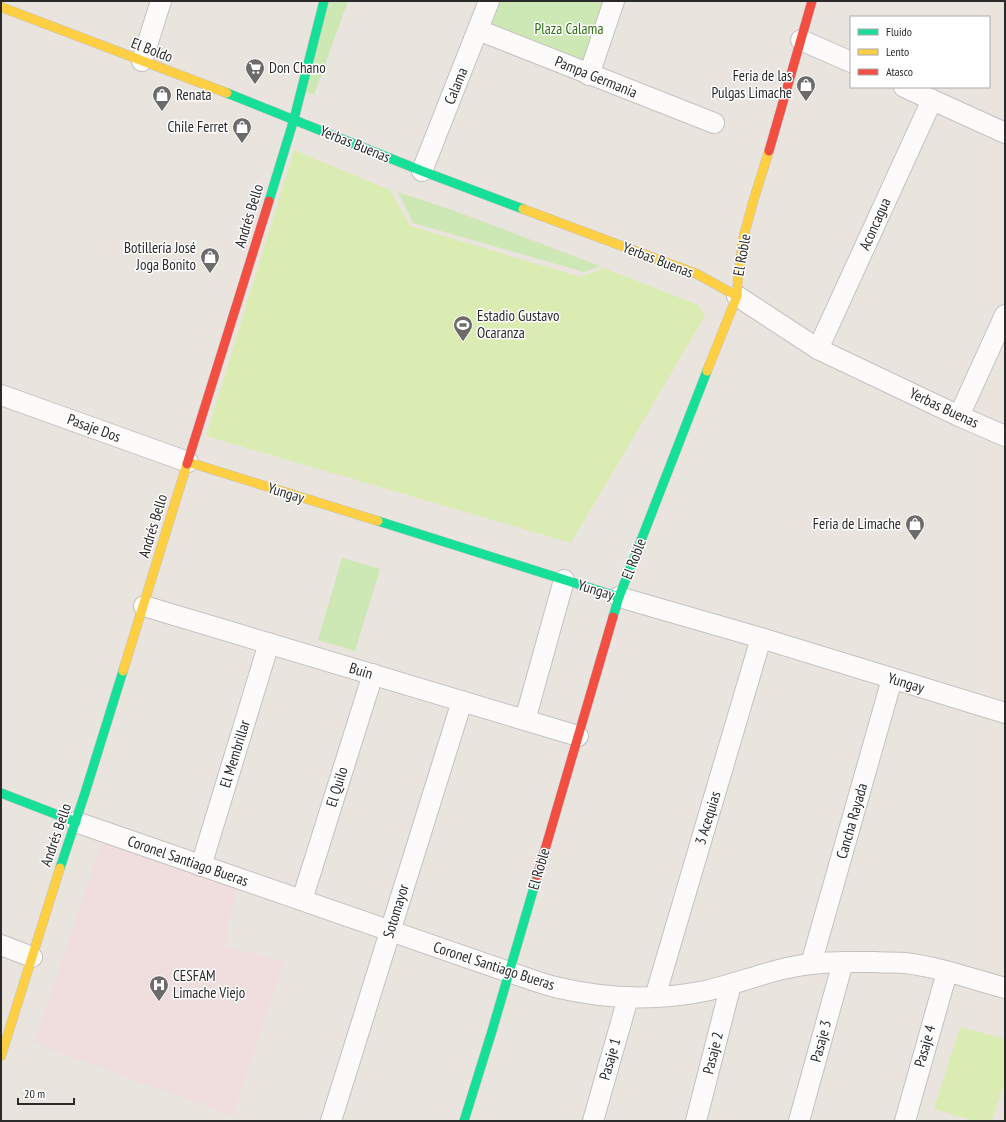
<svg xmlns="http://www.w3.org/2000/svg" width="1006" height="1122" viewBox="0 0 1006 1122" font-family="'PT Sans Narrow',sans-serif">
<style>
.medical{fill:#f0dddd}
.green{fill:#cde7b5}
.pitch{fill:#dbecb2}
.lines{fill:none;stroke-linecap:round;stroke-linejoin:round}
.street-casing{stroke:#c3c1c1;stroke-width:22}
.fast-casing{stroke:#c3c1c1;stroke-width:10}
.slow-casing{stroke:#c3c1c1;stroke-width:10}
.jam-casing{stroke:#c3c1c1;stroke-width:10}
.street{stroke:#fcfbfa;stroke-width:20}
.fast{stroke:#16e098;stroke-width:9}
.slow{stroke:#ffcf43;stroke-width:9}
.jam{stroke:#f24e42;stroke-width:9}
.labels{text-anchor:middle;stroke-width:3;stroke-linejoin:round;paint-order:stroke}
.park-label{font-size:15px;fill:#2d6e13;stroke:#fff}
.street-label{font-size:15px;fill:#2a2a2a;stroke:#fff}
.poi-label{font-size:15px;fill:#2a2a2a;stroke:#fff;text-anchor:start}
</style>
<rect width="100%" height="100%" fill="#eae4df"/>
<path class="medical" d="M111,841L236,889L224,947L284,961L233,1116L34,1043L101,845Z"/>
<g class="green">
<path d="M328,1H348L314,95L302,90Z"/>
<path d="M495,1H607L585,65L486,26Z"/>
<path d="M398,192L455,211L600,266L584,272L413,223Z"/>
<path d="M342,558L380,569L355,651L318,640Z"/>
</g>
<g class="pitch">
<path d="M294,150L390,190L410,226L581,277L604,268L698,305L705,316L571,543L206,436Z"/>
<path d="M960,1027L1005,1039V1079L992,1121H974L934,1109Z"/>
</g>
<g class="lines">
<defs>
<g id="street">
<path d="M478,30L714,123"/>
<path d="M801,40L851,62"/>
<path d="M142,61L161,1"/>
<path d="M589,75L614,1"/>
<path d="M904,87L1005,133"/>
<path d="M422,171L489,1"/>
<path d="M737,296L818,349L959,416L1005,436"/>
<path d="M818,349L932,100"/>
<path d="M1,395L188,462"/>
<path d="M959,416L1005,315"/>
<path d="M619,597L761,638L1005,713"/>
<path d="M144,606L578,736"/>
<path d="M525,720L564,580"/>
<path d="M76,822L509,972C524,977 539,983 555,987C605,999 655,1001 705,991C741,983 774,968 811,964C832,961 854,962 875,962C885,963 895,962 905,963C939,967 972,979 1005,988"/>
<path d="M201,866L269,643"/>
<path d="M302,900L373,674"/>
<path d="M1,945L32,957"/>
<path d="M811,964L892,679"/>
<path d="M655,997L761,638"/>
<path d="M331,1121L462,701"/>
<path d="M593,1121L628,998"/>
<path d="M696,1121L731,984"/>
<path d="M799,1121L843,962"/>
<path d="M905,1121L947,972"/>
</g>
<g id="fast">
<path d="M227,93L422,171L523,209"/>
<path d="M269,201L294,119L324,1"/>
<path d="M378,521L619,597"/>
<path d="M613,617L619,597L707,371"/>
<path d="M1,793L76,822"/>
<path d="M60,868L85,793L123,671"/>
<path d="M464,1121L492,1031L537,877"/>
</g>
<g id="slow">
<path d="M1,7L227,93"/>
<path d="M523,209L697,274L737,296"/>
<path d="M707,371L737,296L738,277L743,239L753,202L769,151"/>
<path d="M188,462L378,521"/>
<path d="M123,671L187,464"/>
<path d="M1,1056L60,868"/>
</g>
<g id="jam">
<path d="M769,151L812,1"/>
<path d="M187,464L269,201"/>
<path d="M537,877L613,617"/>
</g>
</defs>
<use href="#street" class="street-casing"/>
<use href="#fast" class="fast-casing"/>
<use href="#slow" class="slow-casing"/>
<use href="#jam" class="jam-casing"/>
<use href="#street" class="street"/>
<use href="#fast" class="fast"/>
<use href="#slow" class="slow"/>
<use href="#jam" class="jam"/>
</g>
<defs>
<symbol id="supermarket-pin" viewBox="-11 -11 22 30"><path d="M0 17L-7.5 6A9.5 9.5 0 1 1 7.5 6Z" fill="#6d6b69" stroke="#fff"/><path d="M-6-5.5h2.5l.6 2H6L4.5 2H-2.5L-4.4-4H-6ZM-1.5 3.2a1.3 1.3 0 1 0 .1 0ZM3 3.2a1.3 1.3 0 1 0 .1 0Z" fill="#fff"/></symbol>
<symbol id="shop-pin" viewBox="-11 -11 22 30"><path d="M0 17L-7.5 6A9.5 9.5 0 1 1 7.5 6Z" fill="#6d6b69" stroke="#fff"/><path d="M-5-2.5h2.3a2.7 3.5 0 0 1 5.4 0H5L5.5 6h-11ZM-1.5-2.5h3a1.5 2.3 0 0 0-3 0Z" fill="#fff"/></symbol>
<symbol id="stadium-pin" viewBox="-11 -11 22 30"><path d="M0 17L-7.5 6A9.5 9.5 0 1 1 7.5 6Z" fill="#6d6b69" stroke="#fff"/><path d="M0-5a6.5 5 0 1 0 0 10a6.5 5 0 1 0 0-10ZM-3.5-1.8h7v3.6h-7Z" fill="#fff"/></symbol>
<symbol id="hospital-pin" viewBox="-11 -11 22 30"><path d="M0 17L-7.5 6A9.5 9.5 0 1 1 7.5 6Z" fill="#6d6b69" stroke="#fff"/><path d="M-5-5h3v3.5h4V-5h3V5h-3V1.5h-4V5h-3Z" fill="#fff"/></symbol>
</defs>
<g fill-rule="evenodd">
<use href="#supermarket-pin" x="244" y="57" width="22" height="30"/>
<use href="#shop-pin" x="795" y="74" width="22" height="30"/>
<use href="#shop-pin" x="151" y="84" width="22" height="30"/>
<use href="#shop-pin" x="231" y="116" width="22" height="30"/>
<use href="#shop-pin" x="199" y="246" width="22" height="30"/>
<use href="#stadium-pin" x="452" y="314" width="22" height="30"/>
<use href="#shop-pin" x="904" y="513" width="22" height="30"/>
<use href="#hospital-pin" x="148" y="974" width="22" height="30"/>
</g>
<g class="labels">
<g class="park-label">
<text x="569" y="34">Plaza Calama</text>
</g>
<g class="street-label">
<text transform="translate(152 50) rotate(21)" y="5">El Boldo</text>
<text transform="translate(596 77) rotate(22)" y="5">Pampa Germania</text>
<text transform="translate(456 86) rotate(-68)" y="5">Calama</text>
<text transform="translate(355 144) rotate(22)" y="5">Yerbas Buenas</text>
<text transform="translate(249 216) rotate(-73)" y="5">Andrés Bello</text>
<text transform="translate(875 224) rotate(-66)" y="5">Aconcagua</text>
<text transform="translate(742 255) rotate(-80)" y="5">El Roble</text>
<text transform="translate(658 260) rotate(21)" y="5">Yerbas Buenas</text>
<text transform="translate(944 408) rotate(25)" y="5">Yerbas Buenas</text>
<text transform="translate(94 428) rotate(20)" y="5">Pasaje Dos</text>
<text transform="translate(286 493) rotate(17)" y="5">Yungay</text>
<text transform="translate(153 526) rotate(-73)" y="5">Andrés Bello</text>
<text transform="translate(634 559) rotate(-69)" y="5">El Roble</text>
<text transform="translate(596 590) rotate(17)" y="5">Yungay</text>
<text transform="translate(361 671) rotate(17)" y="5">Buin</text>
<text transform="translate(906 683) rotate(17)" y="5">Yungay</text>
<text transform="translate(235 754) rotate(-73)" y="5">El Membrillar</text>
<text transform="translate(337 787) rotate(-73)" y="5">El Quilo</text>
<text transform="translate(708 818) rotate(-73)" y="5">3 Acequias</text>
<text transform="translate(852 821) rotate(-74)" y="5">Cancha Rayada</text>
<text transform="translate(56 835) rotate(-71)" y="5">Andrés Bello</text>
<text transform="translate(188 861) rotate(19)" y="5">Coronel Santiago Bueras</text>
<text transform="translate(539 869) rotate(-74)" y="5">El Roble</text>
<text transform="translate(396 911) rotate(-73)" y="5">Sotomayor</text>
<text transform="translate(494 966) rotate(18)" y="5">Coronel Santiago Bueras</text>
<text transform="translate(821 1041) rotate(-75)" y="5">Pasaje 3</text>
<text transform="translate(925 1046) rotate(-74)" y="5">Pasaje 4</text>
<text transform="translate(713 1053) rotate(-76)" y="5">Pasaje 2</text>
<text transform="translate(610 1059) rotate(-74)" y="5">Pasaje 1</text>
</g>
<g class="poi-label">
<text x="269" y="73">Don Chano</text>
<text x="792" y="81" text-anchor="end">Feria de las<tspan x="792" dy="17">Pulgas Limache</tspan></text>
<text x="176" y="100">Renata</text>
<text x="228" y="132" text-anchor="end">Chile Ferret</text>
<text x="196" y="253" text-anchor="end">Botillería José<tspan x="196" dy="17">Joga Bonito</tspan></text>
<text x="477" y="321">Estadio Gustavo<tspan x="477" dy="17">Ocaranza</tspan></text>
<text x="901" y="529" text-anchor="end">Feria de Limache</text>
<text x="173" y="981">CESFAM<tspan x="173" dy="17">Limache Viejo</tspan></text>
</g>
</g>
<rect width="1006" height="1122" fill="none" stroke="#2a2a2a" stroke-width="4"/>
<rect x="850" y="16" width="140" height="72" fill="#ffffff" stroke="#aaaaaa"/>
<rect x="858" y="29" width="20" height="6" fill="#16e098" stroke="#aaaaaa"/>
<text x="886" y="36" font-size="12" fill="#2a2a2a">Fluido</text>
<rect x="858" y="49" width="20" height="6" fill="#ffcf43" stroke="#aaaaaa"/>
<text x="886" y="56" font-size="12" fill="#2a2a2a">Lento</text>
<rect x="858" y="69" width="20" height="6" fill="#f24e42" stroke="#aaaaaa"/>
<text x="886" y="76" font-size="12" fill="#2a2a2a">Atasco</text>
<path d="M18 1098v6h56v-6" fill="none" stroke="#2a2a2a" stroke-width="2"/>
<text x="24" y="1098" font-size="12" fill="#2a2a2a" stroke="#ffffff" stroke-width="3" paint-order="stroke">20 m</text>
</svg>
